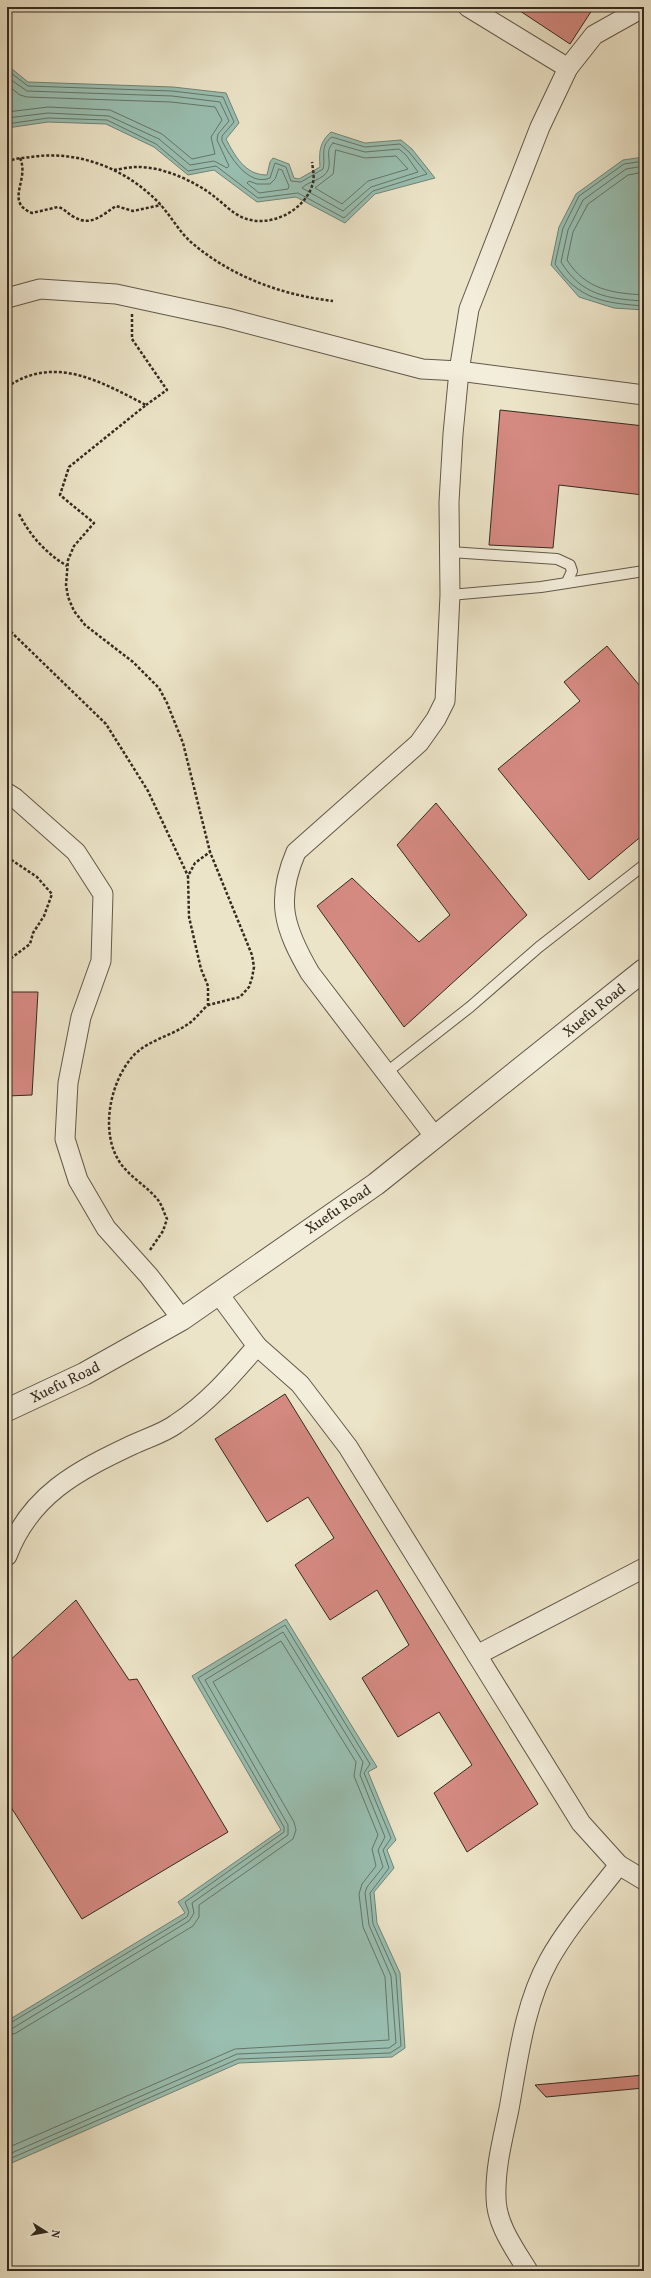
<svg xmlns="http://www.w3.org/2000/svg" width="651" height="2278" viewBox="0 0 651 2278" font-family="Vollkorn,serif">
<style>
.water{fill:#99bfb1;stroke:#718477}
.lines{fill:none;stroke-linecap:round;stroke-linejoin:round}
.shore{stroke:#667568;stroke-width:1}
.building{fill:#d48981;stroke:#342b20}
.service-casing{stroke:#62594a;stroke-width:12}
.minor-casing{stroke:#62594a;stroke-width:21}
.tertiary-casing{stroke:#62594a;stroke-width:24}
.path{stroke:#342b20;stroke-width:2.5;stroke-dasharray:3 2;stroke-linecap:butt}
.service{stroke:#f3eddb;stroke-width:10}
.minor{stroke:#f3eddb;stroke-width:19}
.tertiary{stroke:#f3eddb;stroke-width:22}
.labels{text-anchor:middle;stroke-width:3;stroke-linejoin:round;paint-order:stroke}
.street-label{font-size:15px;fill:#342b20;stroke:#f3eddb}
</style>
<rect width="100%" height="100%" fill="#ece4c8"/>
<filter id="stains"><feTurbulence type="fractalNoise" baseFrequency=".005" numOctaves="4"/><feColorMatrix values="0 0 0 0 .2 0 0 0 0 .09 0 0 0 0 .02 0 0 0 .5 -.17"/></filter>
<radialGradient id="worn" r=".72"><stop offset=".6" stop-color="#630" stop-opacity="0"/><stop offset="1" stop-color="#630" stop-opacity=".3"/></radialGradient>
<g class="water">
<path d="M7,65L28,82L173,87L226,93L239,123L226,139C235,156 245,175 267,175L270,162L273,158L289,164L294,178L299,179L320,167C319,152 319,143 331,132L365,143L401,140L412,149L435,178L375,194L345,223L296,197L257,202L214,170L188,175L154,147L106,124L48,122L7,128Z"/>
<path d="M644,157V310L614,308L579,297L551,265L559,227L576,194L623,160Z"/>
<path d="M286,1619L377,1767L368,1772L396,1840L387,1850L394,1868L374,1892L377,1923L400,1973L405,2048L392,2057L239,2063L7,2165V2021L185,1913L178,1902L281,1830L192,1676Z"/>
</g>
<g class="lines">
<g class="shore">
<path d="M7,70L28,86L172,91L223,97L234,122L222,136V141C230,156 248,187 270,178L275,163L286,167L291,181L301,182L323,169C326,157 319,146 332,137L365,147L400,144L409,152L427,174L373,191L344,218L298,193L258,198L216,166L188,171L156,144L107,120L48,118L7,124"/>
<path d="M7,77L27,91L172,96L220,102L229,121L218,134L217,140L229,166L227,168L214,161L190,165L159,139L109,116L48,113L7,118"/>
<path d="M7,85L20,95L27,97L171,102L215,107L222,120L211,137L215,154L192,159L162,134L110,110L48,107L7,112"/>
<path d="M333,143L365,152L399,149L406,155L418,172L371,187L343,211L302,188C308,181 324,180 328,170C332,161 324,151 333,143Z"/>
<path d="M336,150L365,158L396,156L408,169L368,181L342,204L315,188L333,174Z"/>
<path d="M644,161L624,164L579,196L563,228L555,264C578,300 605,303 644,306"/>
<path d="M644,166L626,169L583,200L568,230L561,262C581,295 608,299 644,301"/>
<path d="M279,169L282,170L289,186L288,189L259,193L247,183L249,181L257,184H270L275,179Z"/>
<path d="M644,172L628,175L588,204L573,232L567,260C586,290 612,293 644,295"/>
<path d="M7,2025L187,1917L189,1912L185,1902L284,1832V1827L198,1678L285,1625L370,1764L364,1773L391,1838L383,1850L389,1868L370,1893L373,1924L396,1975L401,2046L390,2053L238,2059L7,2160"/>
<path d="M7,2030L13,2028L189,1921L194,1913L192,1903L288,1835V1825L205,1680L283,1632L363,1762L360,1775L385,1837L378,1850L383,1867L367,1887L365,1893L369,1925L391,1976L396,2043L389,2048L237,2054L7,2155"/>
<path d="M7,2036L16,2033L193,1926L199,1917V1905L293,1839L296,1830L294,1822L213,1682L281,1641L356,1762L354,1776L378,1835L372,1849L376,1866L362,1884L359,1894L363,1927L385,1977L389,2040L235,2049L7,2148"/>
</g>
</g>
<g class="building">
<path d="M514,7H594L570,44Z"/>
<path d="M500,410L644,426L643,495L559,485L553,548L489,545Z"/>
<path d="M607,646L644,691V834L589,880L498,769L580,701L564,682Z"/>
<path d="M436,803L527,915L404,1027L317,906L352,878L419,942L450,915L397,845Z"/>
<path d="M7,992H38L32,1095L7,1096Z"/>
<path d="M285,1394L538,1804L467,1852L434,1793L472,1765L439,1712L398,1737L362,1678L409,1645L377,1590L330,1620L295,1565L334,1538L308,1497L267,1522L215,1439Z"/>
<path d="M76,1600L129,1680L137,1679L228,1832L82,1919L7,1801V1663Z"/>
<path d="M644,2075V2088L546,2097L535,2085Z"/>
</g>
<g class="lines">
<defs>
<g id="service">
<path d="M450,552L557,559L570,565L572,571L567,582"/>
<path d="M450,595L541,587L644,571"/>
<path d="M387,1072L470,1007L539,947L644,865"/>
</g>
<g id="minor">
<path d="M468,7L568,68"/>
<path d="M7,298L40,289L116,294L227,318L422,369L459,371L644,395"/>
<path d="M7,793L15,798L76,852L103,894L101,961L81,1017L68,1083L65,1139L78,1180L106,1228L149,1276L182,1319"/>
<path d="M435,1137L310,973C284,928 275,901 296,852L419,743L436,719L445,701L450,595L449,502L453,434L459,371L469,309L540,127L568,68L594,35L644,7"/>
<path d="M218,1293L257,1346L300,1384L348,1447L581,1823L619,1865L644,1880"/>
<path d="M7,1556C30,1495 77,1471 132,1445C147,1438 164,1433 176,1424C209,1402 231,1376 257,1346"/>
<path d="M477,1655L644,1568"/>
<path d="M528,2271C514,2248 496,2224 496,2197C495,2167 503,2138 509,2109C518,2060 524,2005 549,1960C568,1926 595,1896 619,1865"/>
</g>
<path id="tertiary" d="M7,1410L84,1374L182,1319L376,1184L644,970"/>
</defs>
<use href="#service" class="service-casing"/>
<use href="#minor" class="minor-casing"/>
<use href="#tertiary" class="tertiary-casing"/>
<g class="path">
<path d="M20,158C30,180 4,202 32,213L58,207C65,209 68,214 74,217C91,227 102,215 116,206L133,211L161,205"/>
<path d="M7,162C14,158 23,158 31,157C76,150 122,167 155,199C169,212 178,231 192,243C232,277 282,295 333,301"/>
<path d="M114,170C121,169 129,167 136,167C161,166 195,181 215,197C224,204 233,214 244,218C269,228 303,212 312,186C315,179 313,170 312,162"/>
<path d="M132,314V339L167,390L146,405"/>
<path d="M7,387C55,354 101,382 146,405L69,467L60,495L94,523L74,546L68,560L66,585L68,597L74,611L85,625L133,662L159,688L167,703L183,743L210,852L252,955L254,967L252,978L249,987L240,997L208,1005"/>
<path d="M19,514C31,537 46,553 67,566"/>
<path d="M7,628L106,724L148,791L188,876"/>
<path d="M7,857L37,877L52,894L44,916L33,933L30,944L10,959H7"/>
<path d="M150,1250L163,1231L167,1219C164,1213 162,1205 158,1200C147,1186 128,1176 119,1161C100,1131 110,1082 133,1056C149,1039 173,1036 191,1022C197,1017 202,1010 208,1005V986L201,969L189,917L188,876L195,863L210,852"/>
</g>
<use href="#service" class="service"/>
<use href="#minor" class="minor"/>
<use href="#tertiary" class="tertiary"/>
</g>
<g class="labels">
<g class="street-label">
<text transform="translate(594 1010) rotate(-39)" y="5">Xuefu Road</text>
<text transform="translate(338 1209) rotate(-34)" y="5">Xuefu Road</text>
<text transform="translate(65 1382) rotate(-26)" y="5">Xuefu Road</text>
</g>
</g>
<rect width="651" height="2278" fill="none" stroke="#ece4c8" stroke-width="24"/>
<rect x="8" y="8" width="635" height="2262" fill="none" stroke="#342b20" stroke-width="2"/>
<rect x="12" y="12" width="627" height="2254" fill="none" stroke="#342b20"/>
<g transform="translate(46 2232) rotate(101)" stroke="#f3eddb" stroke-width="3" paint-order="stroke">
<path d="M0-3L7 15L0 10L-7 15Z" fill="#342b20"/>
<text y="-6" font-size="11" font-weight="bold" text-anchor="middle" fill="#342b20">N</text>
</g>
<rect width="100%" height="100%" filter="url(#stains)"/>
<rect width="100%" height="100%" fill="url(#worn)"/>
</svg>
